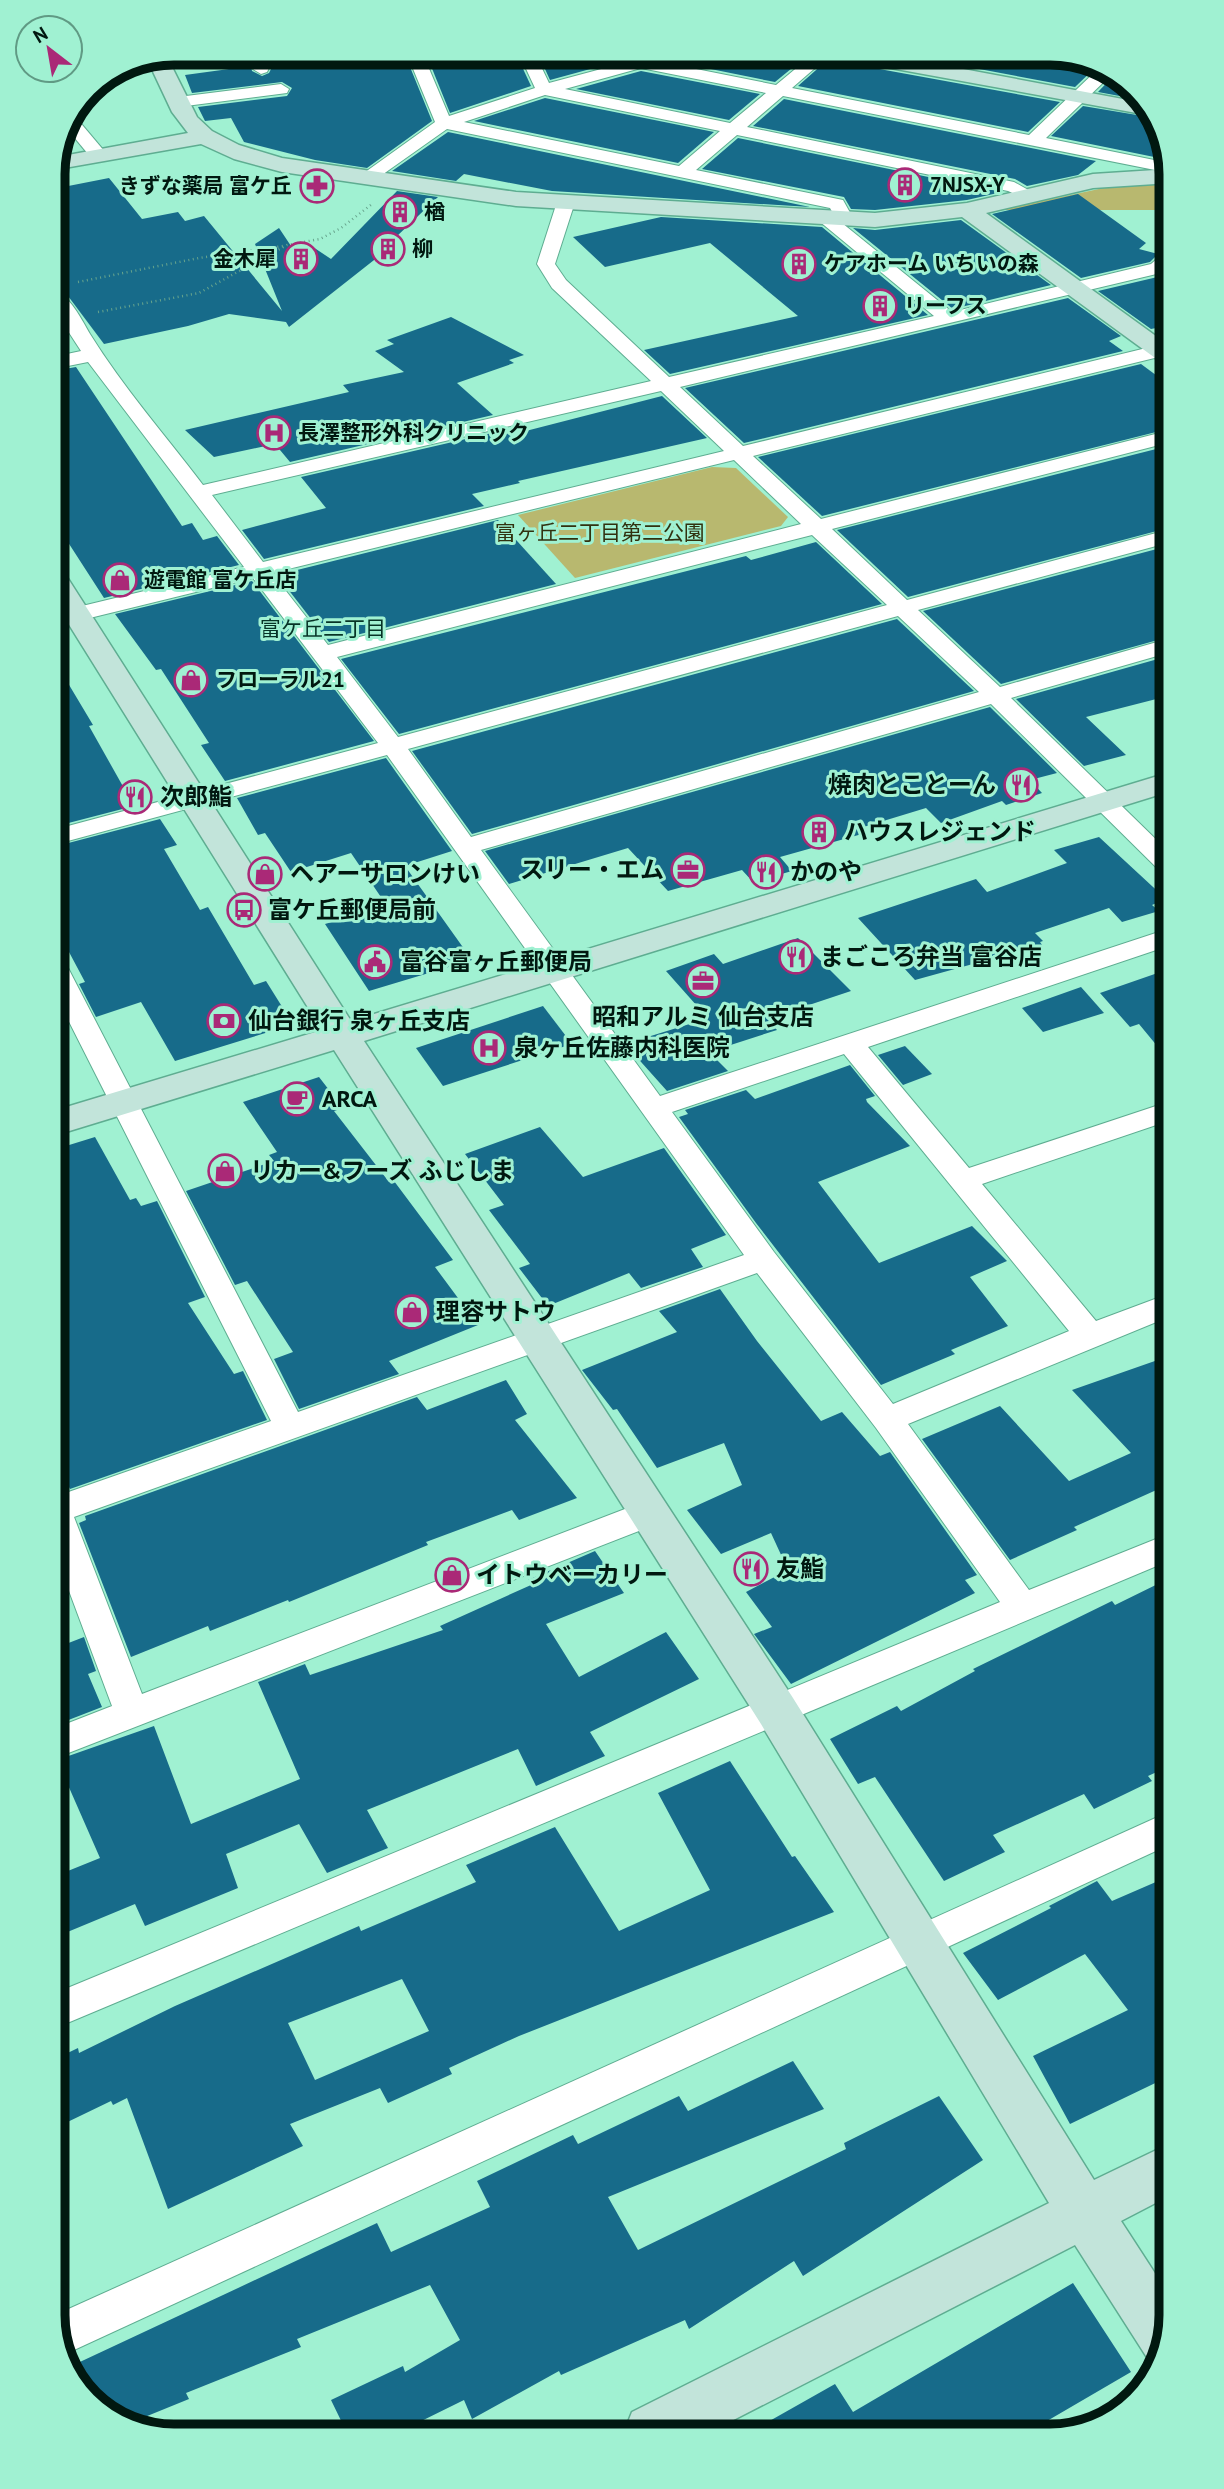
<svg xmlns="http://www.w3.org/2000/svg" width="1224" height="2489" viewBox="0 0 1224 2489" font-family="'PT Sans','Noto Sans JP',sans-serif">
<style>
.green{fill:#b8b86f}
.building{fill:#176b8a;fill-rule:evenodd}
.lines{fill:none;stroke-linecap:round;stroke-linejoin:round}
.street-casing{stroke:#5ead91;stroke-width:2}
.secondary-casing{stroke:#5ead91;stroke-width:3}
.path{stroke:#67a48d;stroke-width:2.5;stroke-dasharray:1 3.5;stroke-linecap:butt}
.street{fill:#fff;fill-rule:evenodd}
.secondary{fill:#c2e4da;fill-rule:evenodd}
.labels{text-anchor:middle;stroke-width:6;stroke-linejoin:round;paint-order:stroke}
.far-poi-label{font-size:21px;font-weight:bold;fill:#011810;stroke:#a0f1d2;text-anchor:start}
.far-park-label{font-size:21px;fill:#31310f;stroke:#a0f1d2}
.far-neighbourhood-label{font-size:21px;fill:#063326;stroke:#a0f1d2}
.poi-label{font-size:24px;font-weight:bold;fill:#011810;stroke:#a0f1d2;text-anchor:start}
.rim{fill:none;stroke:#011810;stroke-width:9}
</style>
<rect width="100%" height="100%" fill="#a0f1d2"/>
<g class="green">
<path d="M1171,183V210H1000L1118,185Z"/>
<path d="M712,467L736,468L788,517L781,526L575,578L518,515Z"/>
</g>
<g class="building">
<path d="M996,53H1058L1096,67L1075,87L899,54H955L990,59Z"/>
<path d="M787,55H808L775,82L666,60L668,56Z"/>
<path d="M833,55H839L843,61L852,64L1060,102L1028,132L798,86Z"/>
<path d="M625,57L627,59L550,80L540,58Z"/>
<path d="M504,58H518L531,86L450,113L429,61Z"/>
<path d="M356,59H374L376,65L408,62L432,121L367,168L315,160L244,142L231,118L205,121L198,107L287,96L292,88L282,82L192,93L185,75L251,66L252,71L262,76L269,73L274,63L297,60L300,64Z"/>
<path d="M641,71L760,94L729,120L576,89Z"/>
<path d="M1115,74L1124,77L1141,100L1098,92Z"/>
<path d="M545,98L714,132L678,163L474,121Z"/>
<path d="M784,99L1096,161L1078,175L1027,186L1015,179L753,126Z"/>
<path d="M1083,106L1155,118L1162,128L1169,160L1051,136Z"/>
<path d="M448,132L810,207L552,191L464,174L456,181L392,171Z"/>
<path d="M738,138L1002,192L967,200L875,210L851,209L844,197L702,169Z"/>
<path d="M109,178L142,219L178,212L185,221L204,216L282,311L255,244L279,228L295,252L313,247L331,259L397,191L438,197L396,237L402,238L289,327L286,322L229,314L188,326L104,344L53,276V189Z"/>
<path d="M1078,194L1146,243L1139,249L1158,254L1150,262L1081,278L992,214Z"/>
<path d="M661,217L822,227L928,315L670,374L644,350L798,316L710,243L605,267L573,237Z"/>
<path d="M961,220L1051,285L953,309L853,228L875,230Z"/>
<path d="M1172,269V325L1151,329L1098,291L1166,275Z"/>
<path d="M1068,298L1121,336L1109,341L1123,351L744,443L685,388Z"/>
<path d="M451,317L524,355L509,360L514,363L457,383L493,415L290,462L275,444L214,457L185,430L349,392L343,385L404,372L375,351L394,344L387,340Z"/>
<path d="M1141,364L1172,387V428L822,516L758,457Z"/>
<path d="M76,367L182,526L192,523L203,540L217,536L239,565L104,598L53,519V371Z"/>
<path d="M662,396L707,438L518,481L520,483L472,494L484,506L264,559L242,530L326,508L301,477L509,429L518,433Z"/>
<path d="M1172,445V527L908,597L837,530Z"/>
<path d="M498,520L556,584L329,642L277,575Z"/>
<path d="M816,542L882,604L399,734L341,659L746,556L751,560Z"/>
<path d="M1172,545V636L1001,684L923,611Z"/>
<path d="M252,581L374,741L225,781L201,745L209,743L161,669L156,670L115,614Z"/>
<path d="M897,619L974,691L472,834L412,751Z"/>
<path d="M1172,655V695L1086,717L1126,755L1084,766L1016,699Z"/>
<path d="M53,658L93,725L89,726L134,806L53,827Z"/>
<path d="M990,707L1057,773L1030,780L1042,793L1006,805L1002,801L941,823L926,808L857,829L862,834L780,857L792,871L753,882L742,870L668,891L628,848L509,884L485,851Z"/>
<path d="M386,758L452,851L405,866L472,960L369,991L325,924L387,906L351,853L291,872L265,833L258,835L237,798Z"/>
<path d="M160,819L177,845L164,849L200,910L208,907L254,985L266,981L286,1013L275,1030L175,1061L141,1002L96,1017L79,984L85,982L53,922V847Z"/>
<path d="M1099,837L1166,899L1152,905L1159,911L1122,922L1109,908L1035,933L1043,941L1040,942L1042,945L915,980L858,918L976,879L987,892L1067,863L1054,850Z"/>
<path d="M798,938L851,991L767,1019L777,1030L709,1052L728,1071L667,1091L625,1044L696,1022L694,1019L705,1015L666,971L714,954L723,964Z"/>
<path d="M1172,968V1064L1139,1024L1130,1027L1100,993Z"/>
<path d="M1081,987L1104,1013L1043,1032L1022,1008Z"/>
<path d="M543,1006L572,1044L443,1086L416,1048Z"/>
<path d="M905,1046L932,1074L903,1085L878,1055Z"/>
<path d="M850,1065L875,1096L866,1099L867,1102L910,1146L818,1182L879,1263L972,1226L1007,1261L970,1277L1008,1326L951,1350L955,1354L881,1385L756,1223L679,1117L688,1114L685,1110L746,1090L755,1099Z"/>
<path d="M319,1077L343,1108L334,1111L389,1182L394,1181L453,1260L435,1267L478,1325L389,1361L399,1374L299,1409L274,1359L293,1352L247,1281L235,1285L186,1191L274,1161L269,1155L277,1152L243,1102Z"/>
<path d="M540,1127L583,1177L664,1148L726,1235L691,1249L703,1267L641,1288L629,1273L548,1306L519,1268L530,1264L489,1210L504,1205L465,1154Z"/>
<path d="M95,1137L130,1200L136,1198L141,1206L157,1201L205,1297L188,1303L234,1374L243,1371L267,1420L70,1489L53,1457V1150Z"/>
<path d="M720,1289L757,1341L821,1421L842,1412L880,1456L890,1452L977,1575L965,1580L975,1593L791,1684L754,1634L772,1627L746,1592L788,1570L771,1533L721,1554L687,1510L742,1485L724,1443L657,1468L617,1409L613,1410L582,1370L677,1332L659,1311Z"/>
<path d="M1172,1355V1483L1074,1527L1077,1530L1010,1560L922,1439L1000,1406L1069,1481L1131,1453L1072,1390Z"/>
<path d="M506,1380L527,1414L515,1420L577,1498L519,1520L512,1510L426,1542L428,1545L289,1602L288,1600L210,1631L208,1626L131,1657L79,1523L86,1520L85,1516L417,1397L427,1410Z"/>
<path d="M595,1551L624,1593L546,1624L579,1677L666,1632L699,1679L590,1732L605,1756L536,1786L518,1749L367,1810L388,1848L327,1873L299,1824L226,1854L238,1888L145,1926L135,1904L53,1938V1877L100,1858L57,1760L154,1726L191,1824L300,1779L258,1682L305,1664L310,1675L443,1630L440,1626L531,1585L528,1580Z"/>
<path d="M1172,1577V1765L1148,1776L1152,1781L1094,1809L1084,1794L993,1835L1005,1852L944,1881L875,1777L858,1784L830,1739L897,1706L901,1711L975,1671L973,1669L1112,1601L1115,1605Z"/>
<path d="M84,1637L96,1671L88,1674L102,1707L53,1726V1649Z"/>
<path d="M730,1761L792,1857L795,1856L834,1912L519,2036L449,2068L452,2074L388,2103L380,2088L290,2124L303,2146L168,2209L127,2098L113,2105L111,2101L53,2129V2060L78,2048L79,2053L175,2006L359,1926L361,1931L476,1882L466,1865L555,1827L619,1931L710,1890L658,1793ZM402,1979L429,2031L315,2080L288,2023Z"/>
<path d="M1172,1875V2075L1070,2124L1033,2056L1128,2010L1085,1954L998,2000L963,1953L1051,1908L1049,1906L1097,1881L1112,1901Z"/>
<path d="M793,2061L824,2109L608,2197L638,2250L846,2149L844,2143L939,2096L983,2160L803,2276L794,2261L689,2329L685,2320L561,2375L559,2371L472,2419L464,2400L395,2434L348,2435L331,2400L403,2366L405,2372L460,2340L430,2285L297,2339L301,2347L186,2393L189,2399L130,2423L100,2412L67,2368L377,2223L391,2252L490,2207L477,2181L573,2135L578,2144L679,2096L688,2111Z"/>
<path d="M1073,2283L1131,2372L1035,2428L752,2431L835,2384L853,2412Z"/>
</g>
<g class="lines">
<defs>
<g id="street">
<path d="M812,55H830L792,88L1029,135L1099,68L1113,73L1046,138L1169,163L1170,173L783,96L747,127L1014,182L1039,196L1030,201L1008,191L737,135L696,170L843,200L853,218L850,222L842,223L952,312L1151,264L1164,253L1171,251V266L1165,272L680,387L743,446L1171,342V354L753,456L821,519L1171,430V442L832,529L907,600L1171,529V542L918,610L1000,687L1171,638V652L1011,698L1171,854V876L1162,873L991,704L481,850L660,1096L1171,928V945L868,1047L969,1168L1171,1101V1120L982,1184L1096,1321L1171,1293V1316L908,1424L1029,1590L1171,1533V1560L53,2029V1994L1000,1602L876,1428L757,1273L74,1517L142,1694L638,1504L650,1500L662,1504L666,1513L662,1522L53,1759V1729L112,1706L53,1548V1493L60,1495L271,1421L53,990V956L62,958L66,964L298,1412L744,1255L387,755L53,845V830L378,743L253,578L53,627V613L244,567L88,362L53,369V357L81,351L53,308V290C69,294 82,320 90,334C123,387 165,435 203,485L651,381L552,288L537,264L557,202L566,197L575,202L555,264L566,280L669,377L934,316L813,216L822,211L835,217L830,208L447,129L372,182L366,183L357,178L435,122L409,59H425L449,116L535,88L521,58H537L549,83L631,61L629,57H666L661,62L776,85ZM641,68L766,93L730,123L565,89ZM545,95L720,131L679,166L464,122ZM661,391L724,451L263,562L212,495ZM734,460L801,524L328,645L272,573ZM812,535L887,605L398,737L337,657ZM898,616L979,692L471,837L408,749ZM844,1054L1069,1331L893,1404L774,1252L672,1112Z"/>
<path d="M257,60H273L267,72L261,74L253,69Z"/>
<path d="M281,84L289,89L287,93L178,107L170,102L178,97Z"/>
<path d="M74,119L78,120L105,152L108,156L105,160H93L69,131Z"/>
<path d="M1171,1811V1844L61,2356L53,2316Z"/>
</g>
<g id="secondary">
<path d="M883,54L1144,103L1153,116L852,61L845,59L842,55Z"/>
<path d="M148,61H169L197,117L212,131L239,145L282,158L516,192L875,213L967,203L1093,174L1171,169V183L1093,188L986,213L1171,347V365L1162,363L962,217L875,227L516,206L282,172L234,159L201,144L53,170L57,157L188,133L172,112Z"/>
<path d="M53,568L63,571L67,577L351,1021L1171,772V791L364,1041L793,1698L1094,2180L1171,2143V2195L1121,2221L1171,2298V2315L1157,2361L1146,2356L1075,2245L712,2431L624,2432L632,2412L1049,2203L761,1724L334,1050L53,1136V1111L322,1030L53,599Z"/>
</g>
</defs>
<use href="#street" class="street-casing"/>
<use href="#secondary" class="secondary-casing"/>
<g class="path">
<path d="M78,282L199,258L283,246"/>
<path d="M98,312L199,293L287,245L320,239L341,228L372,204"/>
</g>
<use href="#street" class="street"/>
<use href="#secondary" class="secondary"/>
</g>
<defs>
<symbol id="building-ring" viewBox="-11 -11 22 22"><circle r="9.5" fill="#a0f1d2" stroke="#aa2977" stroke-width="1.5"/><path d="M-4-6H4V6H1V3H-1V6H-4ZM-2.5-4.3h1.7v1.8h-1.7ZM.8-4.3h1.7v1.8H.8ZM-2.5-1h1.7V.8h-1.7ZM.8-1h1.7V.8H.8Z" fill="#aa2977"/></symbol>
<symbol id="pharmacy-ring" viewBox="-11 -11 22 22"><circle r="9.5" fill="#a0f1d2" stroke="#aa2977" stroke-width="1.5"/><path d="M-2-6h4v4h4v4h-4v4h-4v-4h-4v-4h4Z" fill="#aa2977"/></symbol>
<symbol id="hospital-ring" viewBox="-11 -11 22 22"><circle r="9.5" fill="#a0f1d2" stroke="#aa2977" stroke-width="1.5"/><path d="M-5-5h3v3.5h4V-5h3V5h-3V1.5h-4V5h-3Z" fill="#aa2977"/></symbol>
<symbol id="shop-ring" viewBox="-11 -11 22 22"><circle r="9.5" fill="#a0f1d2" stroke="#aa2977" stroke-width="1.5"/><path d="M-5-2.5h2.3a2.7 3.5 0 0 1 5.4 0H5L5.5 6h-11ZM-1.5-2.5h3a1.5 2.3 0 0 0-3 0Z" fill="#aa2977"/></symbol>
<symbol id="restaurant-ring" viewBox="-11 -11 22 22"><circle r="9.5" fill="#a0f1d2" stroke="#aa2977" stroke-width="1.5"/><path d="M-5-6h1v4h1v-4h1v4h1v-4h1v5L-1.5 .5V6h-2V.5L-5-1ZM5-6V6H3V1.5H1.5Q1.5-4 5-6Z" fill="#aa2977"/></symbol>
<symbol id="office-ring" viewBox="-11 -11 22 22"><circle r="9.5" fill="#a0f1d2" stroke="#aa2977" stroke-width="1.5"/><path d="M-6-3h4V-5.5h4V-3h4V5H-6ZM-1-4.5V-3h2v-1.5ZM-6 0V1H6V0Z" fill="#aa2977"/></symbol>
<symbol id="bus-ring" viewBox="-11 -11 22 22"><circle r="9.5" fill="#a0f1d2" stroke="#aa2977" stroke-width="1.5"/><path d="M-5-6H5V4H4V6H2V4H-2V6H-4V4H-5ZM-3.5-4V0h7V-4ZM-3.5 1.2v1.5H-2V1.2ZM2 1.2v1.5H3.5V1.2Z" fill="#aa2977"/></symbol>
<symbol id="civic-ring" viewBox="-11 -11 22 22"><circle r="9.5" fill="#a0f1d2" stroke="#aa2977" stroke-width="1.5"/><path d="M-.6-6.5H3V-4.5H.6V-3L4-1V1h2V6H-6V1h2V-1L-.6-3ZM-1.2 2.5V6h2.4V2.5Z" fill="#aa2977"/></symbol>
<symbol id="bank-ring" viewBox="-11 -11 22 22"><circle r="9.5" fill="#a0f1d2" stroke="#aa2977" stroke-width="1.5"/><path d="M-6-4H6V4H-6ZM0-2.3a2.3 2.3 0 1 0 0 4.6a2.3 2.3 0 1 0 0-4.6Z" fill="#aa2977"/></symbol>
<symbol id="cafe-ring" viewBox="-11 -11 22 22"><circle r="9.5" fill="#a0f1d2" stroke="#aa2977" stroke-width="1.5"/><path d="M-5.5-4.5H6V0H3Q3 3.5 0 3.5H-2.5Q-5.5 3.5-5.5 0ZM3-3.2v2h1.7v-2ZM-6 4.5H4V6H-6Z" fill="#aa2977"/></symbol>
</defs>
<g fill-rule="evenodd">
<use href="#building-ring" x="886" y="166" width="38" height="38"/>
<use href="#pharmacy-ring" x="298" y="167" width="38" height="38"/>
<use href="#building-ring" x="381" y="193" width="38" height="38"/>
<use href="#building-ring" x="369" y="230" width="38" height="38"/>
<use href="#building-ring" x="282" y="240" width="38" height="38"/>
<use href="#building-ring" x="780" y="245" width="38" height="38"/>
<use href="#building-ring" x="861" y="287" width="38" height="38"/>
<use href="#hospital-ring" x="255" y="414" width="38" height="38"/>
<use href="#shop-ring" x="101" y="561" width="38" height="38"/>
<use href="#shop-ring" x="172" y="661" width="38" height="38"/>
<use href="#restaurant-ring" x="1002" y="766" width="38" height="38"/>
<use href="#restaurant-ring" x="116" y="778" width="38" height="38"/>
<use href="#building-ring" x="800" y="813" width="38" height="38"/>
<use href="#office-ring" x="669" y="851" width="38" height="38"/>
<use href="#restaurant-ring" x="747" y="853" width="38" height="38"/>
<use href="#shop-ring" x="246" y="855" width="38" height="38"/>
<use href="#bus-ring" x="225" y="891" width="38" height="38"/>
<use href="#restaurant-ring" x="777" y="938" width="38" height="38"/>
<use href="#civic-ring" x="356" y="943" width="38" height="38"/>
<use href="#office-ring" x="684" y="962" width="38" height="38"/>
<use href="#bank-ring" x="205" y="1002" width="38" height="38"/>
<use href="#hospital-ring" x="470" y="1029" width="38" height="38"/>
<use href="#cafe-ring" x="278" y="1080" width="38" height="38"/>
<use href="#shop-ring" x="206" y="1152" width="38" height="38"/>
<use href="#shop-ring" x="393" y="1293" width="38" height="38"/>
<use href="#restaurant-ring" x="732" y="1550" width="38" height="38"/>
<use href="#shop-ring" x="433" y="1556" width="38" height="38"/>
</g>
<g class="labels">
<g class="far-poi-label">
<text x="930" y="192">7NJSX-Y</text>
<text x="292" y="193" text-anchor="end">きずな薬局 富ケ丘</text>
<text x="424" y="219">楢</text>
<text x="412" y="256">柳</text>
<text x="276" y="266" text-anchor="end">金木犀</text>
<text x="824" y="271">ケアホーム いちいの森</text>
<text x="904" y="313">リーフス</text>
<text x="298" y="440">長澤整形外科クリニック</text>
<text x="144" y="587">遊電館 富ケ丘店</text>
<text x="216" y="687">フローラル21</text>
</g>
<g class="far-park-label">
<text x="600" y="540">富ヶ丘二丁目第二公園</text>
</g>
<g class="far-neighbourhood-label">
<text x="323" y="636">富ケ丘二丁目</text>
</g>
<g class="poi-label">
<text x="996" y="793" text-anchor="end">焼肉とことーん</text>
<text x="160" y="805">次郎鮨</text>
<text x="844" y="840">ハウスレジェンド</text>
<text x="664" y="878" text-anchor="end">スリー・エム</text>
<text x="790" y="880">かのや</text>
<text x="290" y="882">ヘアーサロンけい</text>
<text x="268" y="918">富ケ丘郵便局前</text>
<text x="820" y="965">まごころ弁当 富谷店</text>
<text x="400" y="970">富谷富ヶ丘郵便局</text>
<text x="703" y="1025" text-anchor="middle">昭和アルミ 仙台支店</text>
<text x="248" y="1029">仙台銀行 泉ヶ丘支店</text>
<text x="514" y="1056">泉ヶ丘佐藤内科医院</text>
<text x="322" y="1107">ARCA</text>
<text x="250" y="1179">リカー&amp;フーズ ふじしま</text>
<text x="436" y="1320">理容サトウ</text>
<text x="776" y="1577">友鮨</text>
<text x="476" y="1583">イトウベーカリー</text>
</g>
</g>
<path d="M0 0H1224V2489H0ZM174 65H1050A109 109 0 0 1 1159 174V2315A109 109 0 0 1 1050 2424H174A109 109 0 0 1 65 2315V174A109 109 0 0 1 174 65Z" fill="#a0f1d2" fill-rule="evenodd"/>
<path class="rim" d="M174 65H1050A109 109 0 0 1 1159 174V2315A109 109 0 0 1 1050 2424H174A109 109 0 0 1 65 2315V174A109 109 0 0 1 174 65Z"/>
<g transform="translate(49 49) rotate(329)"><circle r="33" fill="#a0f1d2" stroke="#609a84" stroke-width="2"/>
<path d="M0-5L12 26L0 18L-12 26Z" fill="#aa2977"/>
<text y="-10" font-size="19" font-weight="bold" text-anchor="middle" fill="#011810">N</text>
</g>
</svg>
